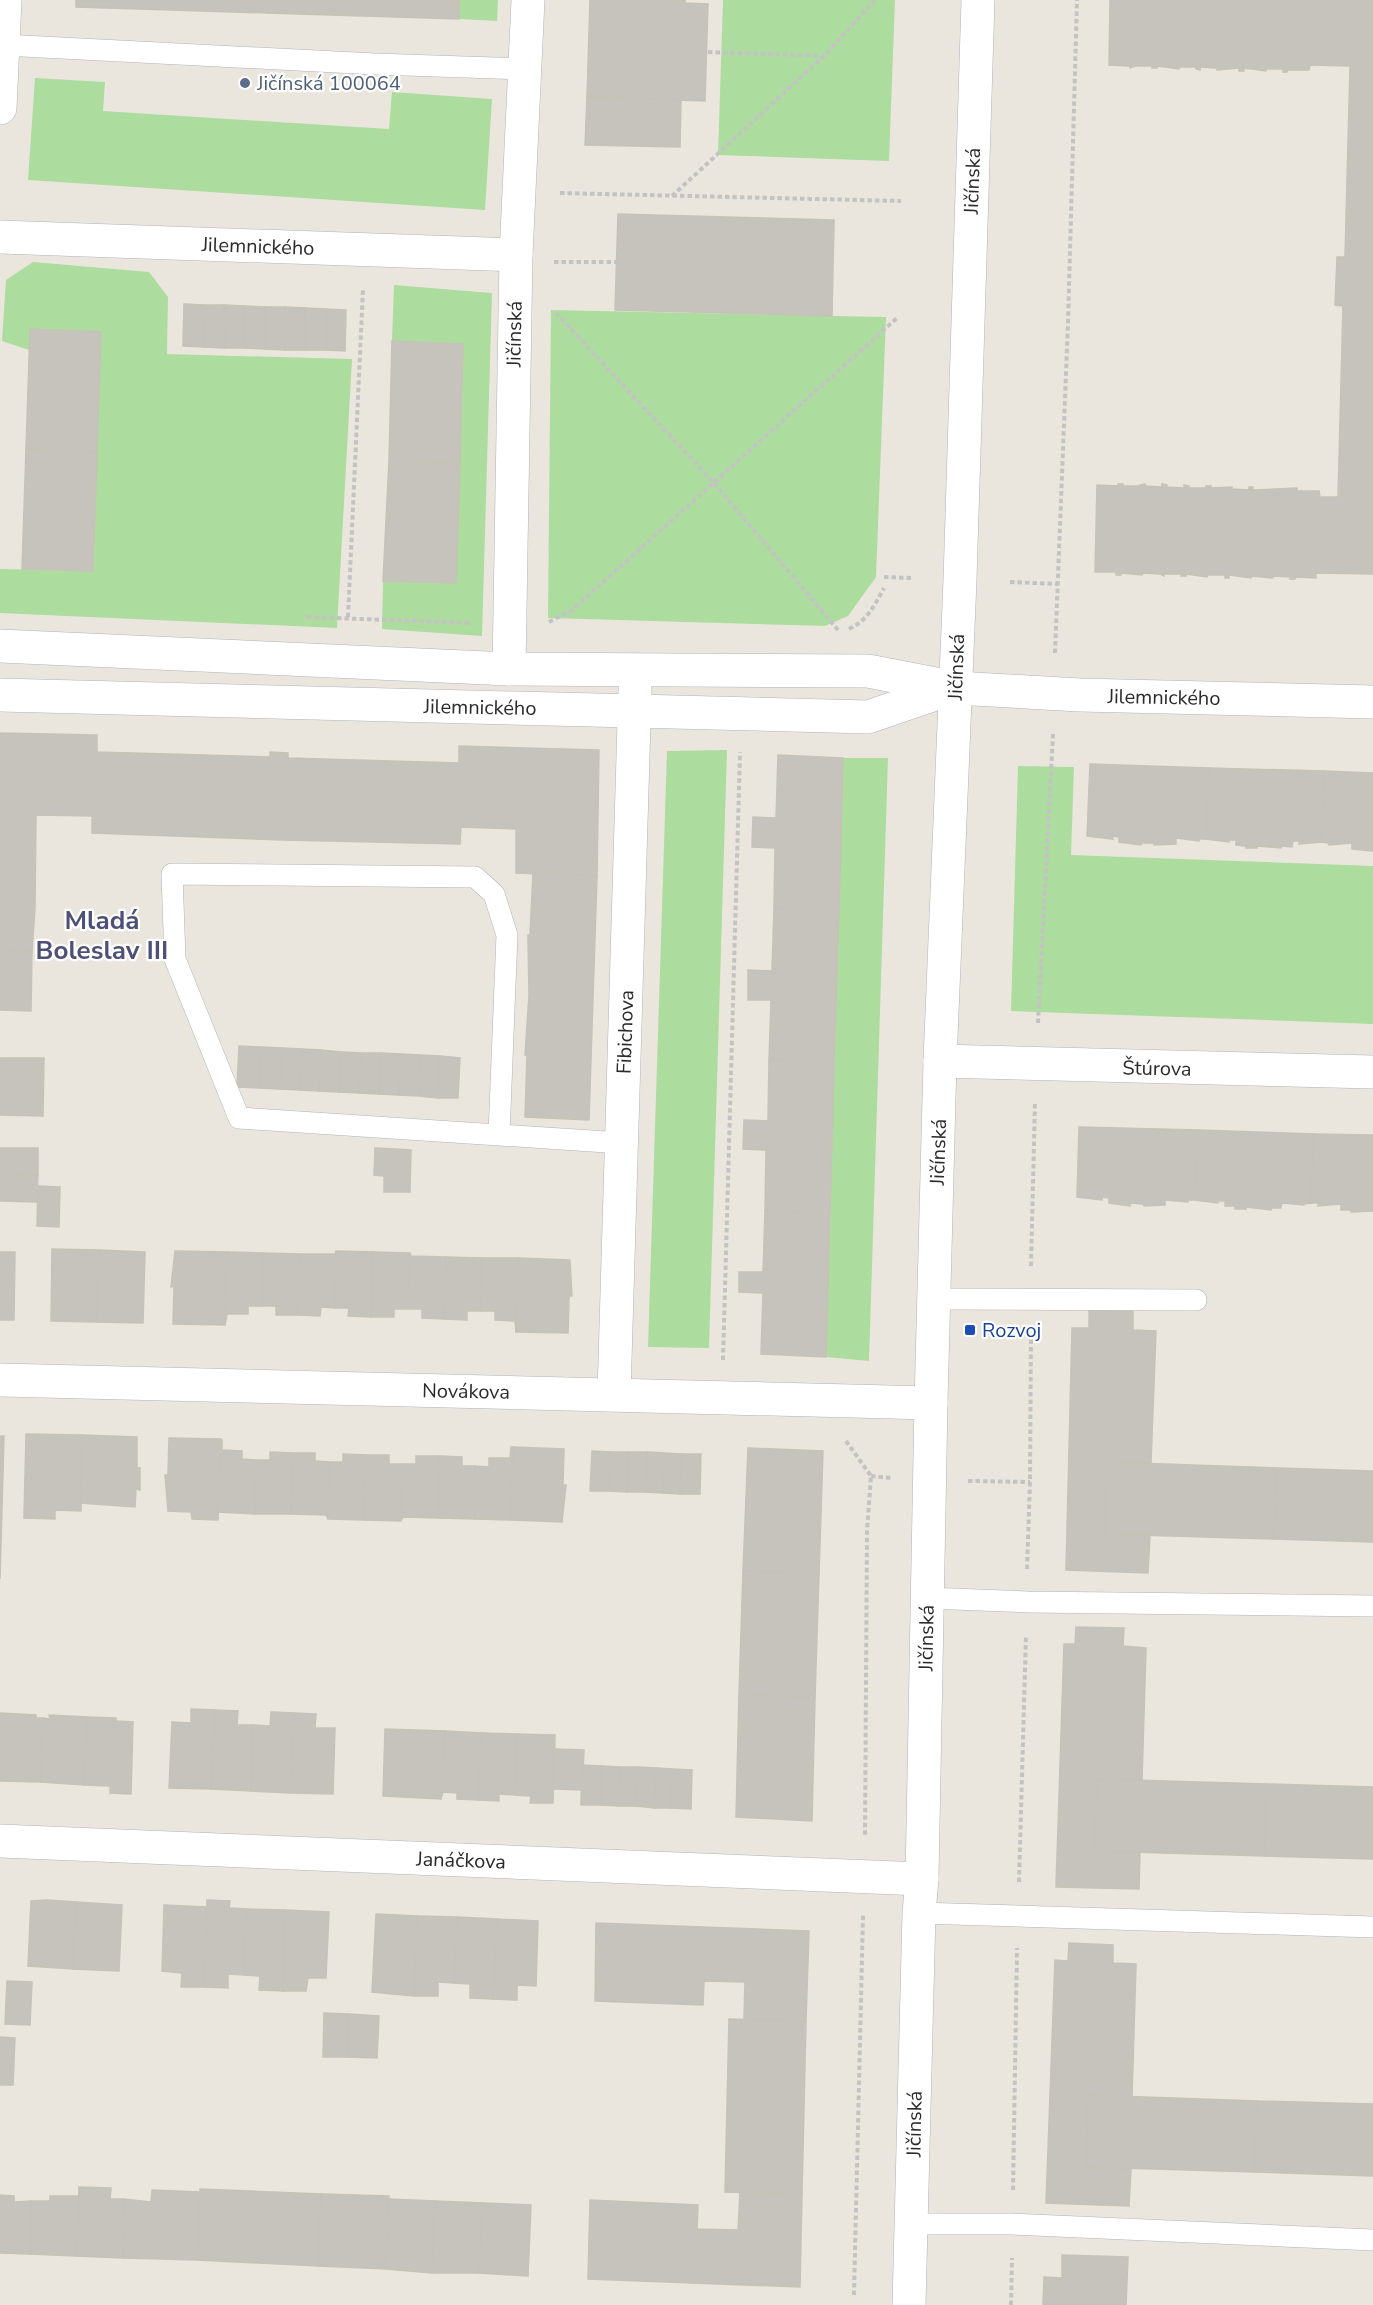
<svg xmlns="http://www.w3.org/2000/svg" width="1373" height="2305" viewBox="0 0 1373 2305" font-family="'Nunito Sans',sans-serif">
<style>
.green{fill:#addc9f}
.building{fill:#c6c3bd;stroke:#c6c2b7;stroke-width:1.5}
.lines{fill:none;stroke-linecap:round;stroke-linejoin:round}
.lane-casing{stroke:#b1b2bc;stroke-width:22}
.street-casing{stroke:#b1b2bc;stroke-width:34}
.secondary-casing{stroke:#b1b2bc;stroke-width:34}
.path{stroke:#c3c3c3;stroke-width:4;stroke-dasharray:4.5 3;stroke-linecap:butt}
.lane{stroke:#fff;stroke-width:21}
.street{stroke:#fff;stroke-width:33}
.secondary{stroke:#fff;stroke-width:33}
.service-dot{fill:#5c6f8a;stroke:#fff;stroke-width:2}
.transit-dot{fill:#1a4fb4;stroke:#fff;stroke-width:2}
.labels{text-anchor:middle;stroke-width:4.5;stroke-linejoin:round;paint-order:stroke}
.service-label{font-size:20px;fill:#4e5e75;stroke:#fff;text-anchor:start}
.street-label{font-size:20px;fill:#2a2a2a;stroke:#fff}
.transit-label{font-size:20px;fill:#164399;stroke:#fff;text-anchor:start}
.district-label{font-size:26px;font-weight:bold;fill:#4e5177;stroke:#fff}
</style>
<rect width="100%" height="100%" fill="#ebe6dd"/>
<g class="green">
<path d="M459,0H498L497,21L459,19Z"/>
<path d="M723,0H895L889,161L718,155Z"/>
<path d="M35,78L105,82L103,111L389,129L392,92L492,99L485,210L28,180Z"/>
<path d="M33,262L149,272L168,297L167,354L352,359L337,628L0,613V569L93,571L101,332L30,329L29,350L2,341L6,280Z"/>
<path d="M394,285L492,293L482,636L382,629L383,581L456,583L463,344L392,341Z"/>
<path d="M551,310L886,317L876,577L848,616L825,626L548,618Z"/>
<path d="M727,750L709,1348L648,1347L667,751Z"/>
<path d="M843,758H888L869,1361L826,1357Z"/>
<path d="M1018,766L1074,767L1071,855L1373,866V1024L1011,1011Z"/>
</g>
<g class="building">
<path d="M76,0H267V13L76,7Z"/>
<path d="M267,0H459V19L267,13Z"/>
<path d="M590,0H685V3L708,4L705,101L587,97Z"/>
<path d="M1110,0H1373V574L1316,573V578L1295,577V579H1290L1291,577L1273,576V578L1251,576V578L1229,575V578H1225V575H1208L1207,577L1186,574V576H1181L1182,574H1164V576L1160,574L1143,573L1142,575L1121,573V575H1116V572H1095L1097,485L1118,486V484H1123V486H1140V485L1145,484V486L1162,487V484L1167,485L1166,487L1184,488V485L1189,486L1188,488H1206V486H1211L1210,488L1232,487V489L1249,490V487H1253V490L1297,488V491H1319L1320,497H1338L1343,306L1335,305L1337,257H1345L1350,66L1310,65L1309,70H1288L1287,72H1283V69H1266V71L1244,68V71H1239V68L1217,70V68L1200,67V70L1196,69V67H1179V69L1157,66V68H1152V66H1135L1130,68V66L1109,65Z"/>
<path d="M587,97L681,100L680,147L585,145Z"/>
<path d="M618,214L834,220L832,316L615,310Z"/>
<path d="M184,304L203,305L204,347L183,346Z"/>
<path d="M203,305H224L225,348L204,347Z"/>
<path d="M224,305L244,306L245,348H225Z"/>
<path d="M244,306L265,307V349L245,348Z"/>
<path d="M265,307H285V350L265,349Z"/>
<path d="M285,307L305,308L306,350H285Z"/>
<path d="M305,308L326,309V350H306Z"/>
<path d="M326,309L346,310L345,351L326,350Z"/>
<path d="M30,329L101,332L97,452L26,449Z"/>
<path d="M392,341L463,344L460,464L389,461Z"/>
<path d="M26,449L97,452L93,571L22,569Z"/>
<path d="M389,461L460,464L456,583L383,581Z"/>
<path d="M0,733L97,735V752L270,757V752L288,753V758L459,763V746L599,750L597,876L516,873V829L461,827L460,844L283,840L92,833V816L36,815L35,908L32,951L0,950Z"/>
<path d="M778,755L843,758L839,910L774,908L775,848L752,847L753,817L776,818Z"/>
<path d="M1090,764L1209,768L1206,839H1199V841L1176,838V844L1154,845V843H1141V845L1119,842V837L1112,836L1113,839L1087,836Z"/>
<path d="M1209,768L1324,771L1322,842L1299,844V841H1293L1292,847L1282,846L1281,848L1257,846V848H1246V846L1236,845V840H1229V842L1206,839Z"/>
<path d="M1324,771L1373,773V851L1352,849V843L1329,845V843L1322,842Z"/>
<path d="M533,873L597,876L589,1120L525,1117L527,1055H525L529,996L528,935H530Z"/>
<path d="M774,908L839,910L834,1062L769,1060L771,1000H748V970L772,971Z"/>
<path d="M0,950L32,951L31,1011L0,1010Z"/>
<path d="M239,1046L261,1047L259,1088L237,1087Z"/>
<path d="M261,1047L282,1048L280,1089L259,1088Z"/>
<path d="M282,1048L302,1049L300,1090L280,1089Z"/>
<path d="M302,1049L321,1050L319,1091L300,1090Z"/>
<path d="M321,1050L341,1052L339,1092L319,1091Z"/>
<path d="M341,1052L361,1053L359,1093L339,1092Z"/>
<path d="M361,1053H381L379,1094L359,1093Z"/>
<path d="M381,1053L401,1054L399,1095L379,1094Z"/>
<path d="M401,1054L420,1055L419,1096L399,1095Z"/>
<path d="M420,1055L440,1056L438,1098L419,1096Z"/>
<path d="M440,1056L460,1058L458,1098H438Z"/>
<path d="M0,1058H44L43,1116L0,1115Z"/>
<path d="M769,1060L834,1062L830,1213L765,1211L766,1150L743,1149L744,1120L768,1121Z"/>
<path d="M1079,1127L1198,1130L1195,1200H1188V1202L1165,1200V1205L1144,1206L1143,1204L1130,1203V1206L1109,1203V1198L1102,1197V1200L1077,1197Z"/>
<path d="M1198,1130L1314,1134L1311,1203L1304,1204V1205L1282,1203L1281,1208H1271V1210L1246,1207V1209H1235V1206H1225V1201H1218V1203L1195,1200Z"/>
<path d="M1314,1134L1373,1135V1211L1351,1212V1210H1341V1204L1318,1206V1203H1311Z"/>
<path d="M0,1148H38V1175L0,1174Z"/>
<path d="M375,1148L411,1150L410,1192H384V1176L374,1175Z"/>
<path d="M0,1174L38,1175L37,1202L0,1201Z"/>
<path d="M38,1186L60,1187L59,1227L37,1226Z"/>
<path d="M765,1211L830,1213L826,1357L761,1354L763,1293L739,1292V1272H763Z"/>
<path d="M52,1249L99,1250L97,1322L51,1321Z"/>
<path d="M99,1250L145,1252L143,1323L97,1322Z"/>
<path d="M175,1251L227,1252L225,1325L173,1324L174,1286L171,1287Z"/>
<path d="M336,1251L373,1252L371,1317L348,1316L349,1308H335Z"/>
<path d="M336,1251L335,1308L321,1307L320,1316L298,1315L299,1254H335Z"/>
<path d="M0,1252H15L14,1320H0Z"/>
<path d="M227,1252L263,1253L262,1306H248V1314H227L225,1325Z"/>
<path d="M373,1252L410,1253L408,1309H394V1317H371Z"/>
<path d="M263,1253L299,1254L298,1315H276V1306H262Z"/>
<path d="M410,1253L411,1256L446,1257L444,1319L422,1318V1309H408Z"/>
<path d="M446,1257L482,1258L481,1311H467V1320L444,1319Z"/>
<path d="M482,1258H518L516,1332L515,1321L495,1320V1311H481Z"/>
<path d="M518,1258L570,1260L572,1296H569L568,1333L516,1332Z"/>
<path d="M1089,1310L1133,1311V1330L1156,1331L1151,1463L1107,1462L1105,1534L1150,1535L1148,1573L1066,1570L1072,1328H1089Z"/>
<path d="M26,1434L82,1435L81,1511L55,1510V1519L24,1518Z"/>
<path d="M82,1435L137,1437V1468H140V1490L136,1489L135,1507L81,1503Z"/>
<path d="M0,1436H4L0,1579Z"/>
<path d="M169,1438L220,1439L218,1520L192,1519L191,1512L168,1511L165,1475H168Z"/>
<path d="M220,1439L222,1440V1450L242,1451V1459L256,1460L255,1514L218,1512Z"/>
<path d="M511,1447H513L511,1520L475,1519V1466L489,1467V1458H510Z"/>
<path d="M513,1447L564,1449L563,1485H566L562,1522L511,1520Z"/>
<path d="M748,1448L823,1451L819,1574L743,1571Z"/>
<path d="M592,1451L611,1452L610,1491H590Z"/>
<path d="M270,1452L293,1453L291,1514H255L256,1460H270Z"/>
<path d="M611,1452H629L627,1492L610,1491Z"/>
<path d="M629,1452H647L645,1492H627Z"/>
<path d="M647,1452L664,1453L663,1493L645,1492Z"/>
<path d="M293,1453H315V1461L329,1462L328,1519L326,1515L291,1514Z"/>
<path d="M664,1453L682,1454L680,1494L663,1493Z"/>
<path d="M343,1454L366,1455L364,1520L328,1519L329,1462H343Z"/>
<path d="M682,1454H701L700,1494H680Z"/>
<path d="M366,1455H389V1464H403L401,1521L364,1520Z"/>
<path d="M416,1456H439L438,1518L403,1517L401,1521L403,1464H416Z"/>
<path d="M439,1456L462,1457V1466H475V1519L438,1518Z"/>
<path d="M1107,1462L1277,1468L1274,1539L1105,1534Z"/>
<path d="M1277,1468L1373,1471V1542L1274,1539Z"/>
<path d="M743,1571L819,1574L815,1698L739,1694Z"/>
<path d="M1076,1627L1124,1628L1123,1646L1146,1648L1142,1780L1097,1779L1095,1851L1140,1852L1139,1889L1056,1887L1064,1644H1075Z"/>
<path d="M739,1694L815,1698L812,1821L736,1817Z"/>
<path d="M191,1709L215,1710L211,1789L169,1788L172,1722L191,1723Z"/>
<path d="M215,1710L238,1711L237,1725H253L251,1791L211,1789Z"/>
<path d="M271,1712L294,1713L290,1793L251,1791L253,1725L270,1726Z"/>
<path d="M0,1713L36,1715V1718H43L41,1782L0,1781Z"/>
<path d="M294,1713L316,1714L315,1728H335L333,1794L290,1793Z"/>
<path d="M49,1715L87,1717L84,1785L41,1782L43,1718L50,1719Z"/>
<path d="M87,1717L116,1718V1721L133,1722L131,1794L110,1793V1786L84,1785Z"/>
<path d="M385,1729L445,1731L441,1799L383,1796Z"/>
<path d="M445,1731L481,1733L478,1800L457,1799V1793L443,1792L441,1799Z"/>
<path d="M481,1733L517,1734L515,1795L499,1794V1801L478,1800Z"/>
<path d="M517,1734L555,1735L553,1803H530L531,1796L515,1795Z"/>
<path d="M555,1749L584,1750L582,1790L554,1789Z"/>
<path d="M582,1765L602,1766L601,1805H581Z"/>
<path d="M602,1766L620,1767L618,1806L601,1805Z"/>
<path d="M620,1767H638L636,1806H618Z"/>
<path d="M638,1767L656,1768L654,1808L636,1806Z"/>
<path d="M656,1768L672,1769L671,1808H654Z"/>
<path d="M672,1769L692,1770L691,1809L671,1808Z"/>
<path d="M1097,1779L1267,1784L1265,1856L1095,1851Z"/>
<path d="M1267,1784L1373,1787V1859L1265,1856Z"/>
<path d="M47,1900L76,1902L73,1969L28,1966L31,1901Z"/>
<path d="M207,1900L230,1901L229,1908L246,1909L244,1975L228,1974V1988L204,1987Z"/>
<path d="M76,1902L122,1905L119,1971L73,1969Z"/>
<path d="M164,1905L206,1907L204,1987H181L182,1973L162,1971Z"/>
<path d="M246,1909L285,1910L283,1991L259,1990L260,1976L244,1975Z"/>
<path d="M285,1910L329,1912L326,1978H308L306,1991H283Z"/>
<path d="M376,1914L417,1916L414,1996L372,1992Z"/>
<path d="M417,1916L457,1917L454,1983L438,1982V1996H414Z"/>
<path d="M457,1917L497,1919L493,1999L470,1998V1984L454,1983Z"/>
<path d="M497,1919L538,1921L536,1986L517,1985V2000L493,1999Z"/>
<path d="M596,1923L809,1931L806,2021L744,2019L745,1982L704,1981L703,2005L595,2001Z"/>
<path d="M1069,1943L1113,1945V1963L1136,1964L1132,2097L1088,2095L1086,2167L1131,2169L1129,2206L1046,2203L1055,1960L1068,1961Z"/>
<path d="M7,1981L32,1982L30,2025L5,2024Z"/>
<path d="M324,2013L349,2014L347,2057H323Z"/>
<path d="M349,2014L379,2016L377,2058L347,2057Z"/>
<path d="M729,2019L806,2021L802,2194L725,2192Z"/>
<path d="M0,2037L15,2038L13,2085H0Z"/>
<path d="M1088,2095L1257,2101L1254,2172L1086,2167Z"/>
<path d="M1257,2101L1373,2104V2176L1254,2172Z"/>
<path d="M79,2187L111,2188L110,2199H124L123,2258L76,2256Z"/>
<path d="M200,2189L321,2194L318,2266L197,2260Z"/>
<path d="M152,2190L200,2192L197,2260L123,2258L124,2199L151,2202Z"/>
<path d="M740,2192L802,2194L800,2287L588,2279L590,2200L698,2205L697,2229L738,2230Z"/>
<path d="M321,2194L389,2196L386,2269L318,2266Z"/>
<path d="M0,2195L14,2196V2202L31,2201L30,2254L0,2253Z"/>
<path d="M50,2196H79L76,2256L30,2254L31,2201H50Z"/>
<path d="M388,2199L435,2201L432,2273L386,2269Z"/>
<path d="M435,2201L483,2203L479,2273H432Z"/>
<path d="M483,2203L531,2205L528,2276L479,2273Z"/>
<path d="M1062,2255L1128,2257L1126,2305H1043L1044,2277L1062,2278Z"/>
</g>
<g class="lines">
<defs>
<g id="lane">
<path d="M3,45L375,64L526,69"/>
<path d="M499,1135L507,935L494,894L475,877L172,874L175,959L239,1118L622,1143"/>
<path d="M934,1299L1196,1300"/>
<path d="M927,1598L1028,1602L1373,1606"/>
<path d="M919,1913L1373,1927"/>
<path d="M912,2224H1011L1373,2240"/>
</g>
<g id="street">
<path d="M0,108L5,0"/>
<path d="M0,237L516,255"/>
<path d="M0,646L509,669L868,671L956,688L1080,695L1373,702"/>
<path d="M509,669L516,255L528,0"/>
<path d="M0,695L868,717L953,688"/>
<path d="M940,1061L1373,1072"/>
<path d="M0,1380L931,1403"/>
<path d="M614,1394L635,689"/>
<path d="M0,1841L922,1879"/>
</g>
<path id="secondary" d="M909,2305L919,1913L922,1879L931,1403L940,1061L960,580L978,0"/>
</defs>
<use href="#lane" class="lane-casing"/>
<use href="#street" class="street-casing"/>
<use href="#secondary" class="secondary-casing"/>
<g class="path">
<path d="M708,52L824,56L875,0"/>
<path d="M560,193L901,201"/>
<path d="M672,196L824,56"/>
<path d="M554,262H616"/>
<path d="M556,313L713,482L838,630"/>
<path d="M884,577L913,578"/>
<path d="M1010,582L1058,584"/>
<path d="M307,617L470,623"/>
<path d="M348,617L363,289"/>
<path d="M549,622L572,610L897,318"/>
<path d="M849,629C868,620 874,606 884,588"/>
<path d="M1055,653L1068,323L1077,0"/>
<path d="M1038,1023L1053,734"/>
<path d="M1031,1266L1035,1102"/>
<path d="M723,1360L740,752"/>
<path d="M846,1441L871,1476L867,1531L865,1837"/>
<path d="M871,1476L892,1478"/>
<path d="M968,1481L1030,1482"/>
<path d="M1027,1569L1030,1482L1031,1333"/>
<path d="M1019,1882L1026,1635"/>
<path d="M1013,2190L1017,1948"/>
<path d="M854,2295L863,1915"/>
<path d="M1011,2305L1012,2258"/>
</g>
<use href="#lane" class="lane"/>
<use href="#street" class="street"/>
<use href="#secondary" class="secondary"/>
</g>
<circle class="service-dot" cx="245" cy="83" r="6"/>
<rect class="transit-dot" x="964" y="1324" width="12" height="12" rx="3"/>
<g class="labels">
<g class="service-label">
<text x="257" y="90">Jičínská 100064</text>
</g>
<g class="street-label">
<text transform="translate(972 181) rotate(-88)" y="7">Jičínská</text>
<text transform="translate(258 246) rotate(2)" y="7">Jilemnického</text>
<text transform="translate(514 334) rotate(-89)" y="7">Jičínská</text>
<text transform="translate(956 667) rotate(-88)" y="7">Jičínská</text>
<text transform="translate(1164 697) rotate(1)" y="7">Jilemnického</text>
<text transform="translate(480 707) rotate(1)" y="7">Jilemnického</text>
<text transform="translate(625 1032) rotate(-88)" y="7">Fibichova</text>
<text transform="translate(1157 1068) rotate(1)" y="7">Štúrova</text>
<text transform="translate(938 1152) rotate(-88)" y="7">Jičínská</text>
<text transform="translate(466 1391) rotate(1)" y="7">Novákova</text>
<text transform="translate(926 1638) rotate(-89)" y="7">Jičínská</text>
<text transform="translate(461 1860) rotate(2)" y="7">Janáčkova</text>
<text transform="translate(914 2124) rotate(-89)" y="7">Jičínská</text>
</g>
<g class="transit-label">
<text x="982" y="1337">Rozvoj</text>
</g>
<g class="district-label">
<text x="102" y="929">Mladá<tspan x="102" dy="30">Boleslav III</tspan></text>
</g>
</g>
</svg>
